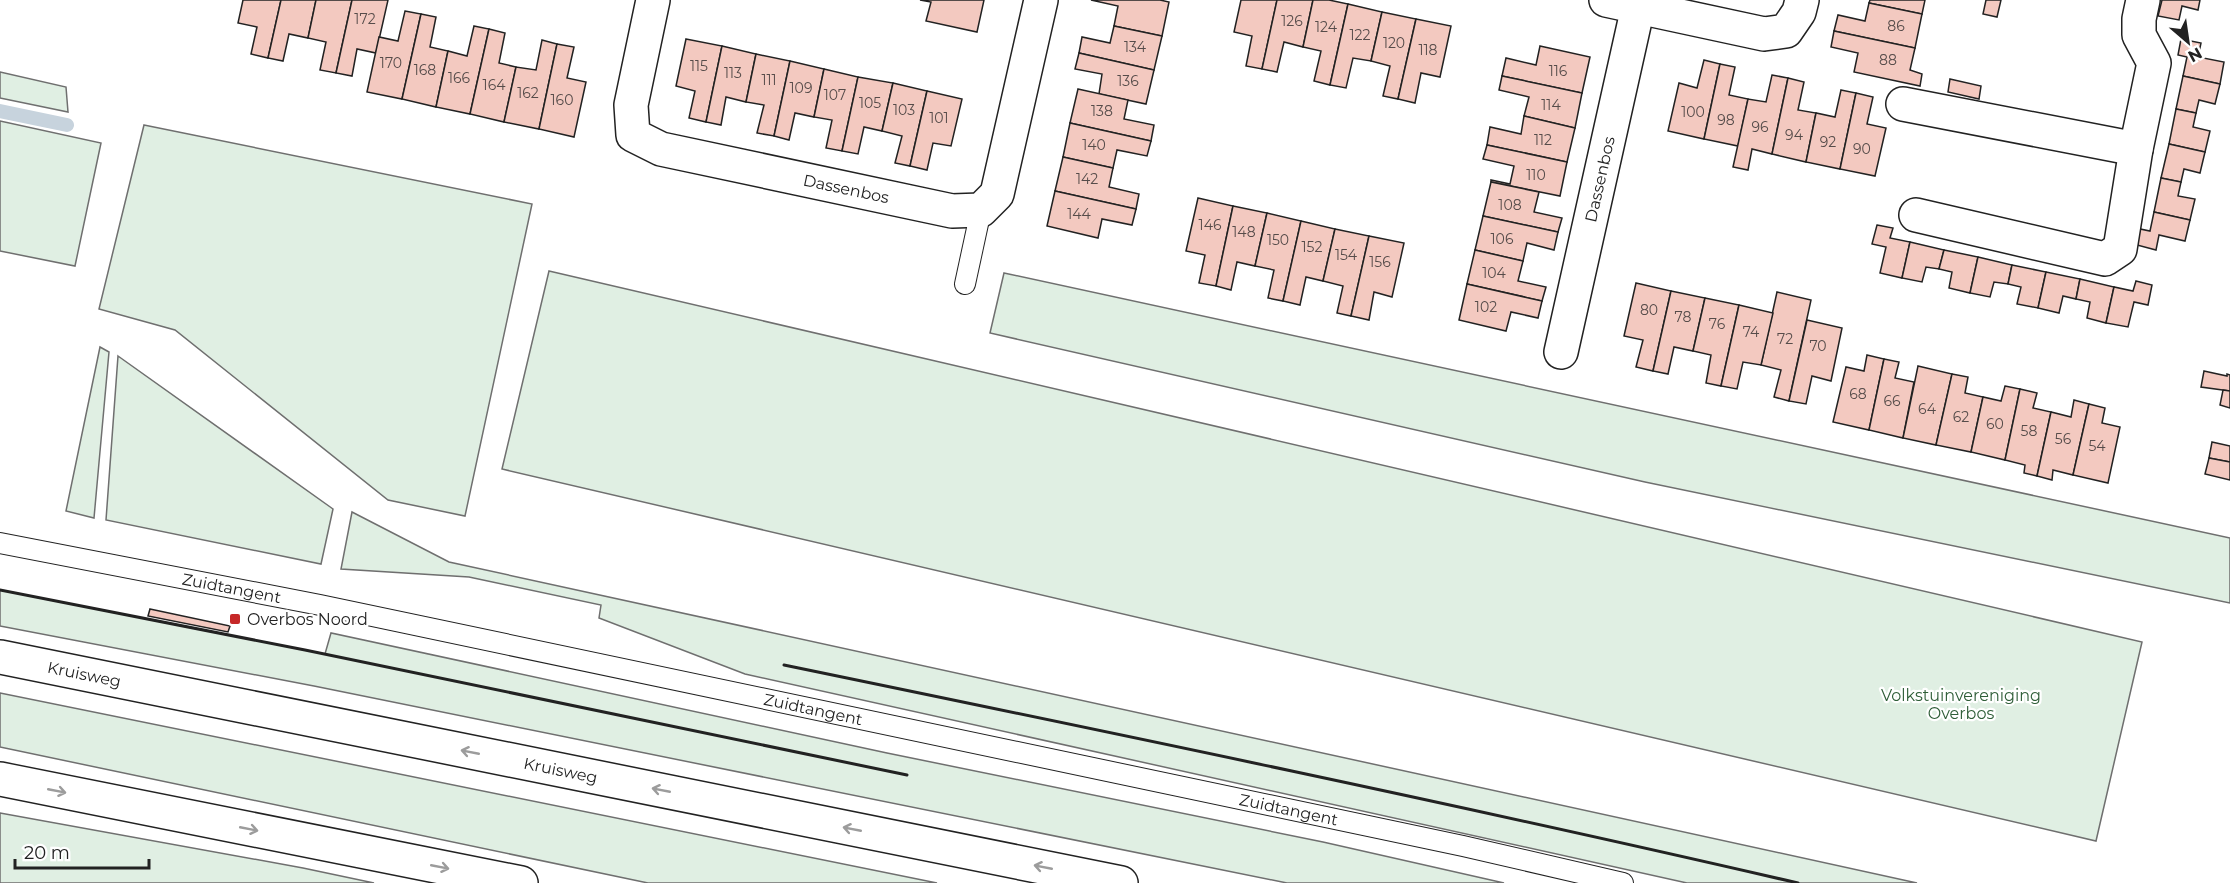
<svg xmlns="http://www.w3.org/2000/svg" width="2230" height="883" viewBox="0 0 2230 883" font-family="Montserrat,sans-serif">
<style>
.green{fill:#e0efe3;stroke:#6f6f6f;stroke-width:1.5}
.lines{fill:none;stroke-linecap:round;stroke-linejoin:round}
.stream{stroke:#c7d3dd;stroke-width:14}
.building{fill:#f3c9c0;stroke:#222;stroke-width:1.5}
.lane-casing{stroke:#222;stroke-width:22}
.street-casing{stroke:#222;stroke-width:36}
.highway-casing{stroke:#222;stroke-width:36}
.lane{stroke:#fff;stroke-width:20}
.street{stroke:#fff;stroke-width:33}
.highway{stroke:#fff;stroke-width:33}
.wall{stroke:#222;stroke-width:3}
.oneway{stroke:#9c9c9c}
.poi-dot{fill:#c62828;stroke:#fff;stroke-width:2}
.labels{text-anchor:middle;stroke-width:4.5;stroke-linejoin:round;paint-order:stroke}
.number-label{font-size:14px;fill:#564c4a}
.street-label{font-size:16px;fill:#222;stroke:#fff}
.poi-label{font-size:16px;fill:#222;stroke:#fff;text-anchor:start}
.park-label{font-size:16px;fill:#2f5e38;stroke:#fff}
</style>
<rect width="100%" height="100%" fill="#fff"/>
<g class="green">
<path d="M0,72L66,87L68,112L0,98Z"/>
<path d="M0,121L101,143L75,266L0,251Z"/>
<path d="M144,125L532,204L465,516L388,500L175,330L99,309Z"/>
<path d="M549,271L2142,642L2096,841L502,469Z"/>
<path d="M1004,273L2230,538V603L1645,482L990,333Z"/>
<path d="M100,347L109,352L94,518L66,511Z"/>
<path d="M118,356L333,509L321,564L106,520Z"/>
<path d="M352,512L449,562L1917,883H1687L745,674L599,618L601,605L469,577L341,569Z"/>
<path d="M0,590L325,654L331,633L887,753L1323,842L1504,883H1287L314,686L0,626Z"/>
<path d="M0,693L937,883H648L0,747Z"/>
<path d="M0,813L303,868L374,883H0Z"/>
</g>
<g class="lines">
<path class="stream" d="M0,111L67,125"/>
</g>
<g class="building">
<path d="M243,0H281L268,58L251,54L257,27L238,23Z"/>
<path d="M281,0H316L308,38L289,34L283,61L268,58Z"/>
<path d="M316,0H352L336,73L320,70L326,42L308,38Z"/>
<path d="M352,0H388L376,53L357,49L352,76L336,73Z"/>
<path d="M920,0H984L977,32L926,21L931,2Z"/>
<path d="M1091,0H1160L1169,2L1162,36L1114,26L1118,6Z"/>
<path d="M1241,0H1277L1262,69L1246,66L1252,36L1234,32Z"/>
<path d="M1277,0H1313L1303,47L1284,42L1277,72L1262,69Z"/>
<path d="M1313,0H1329L1348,4L1330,85L1314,81L1321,51L1303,47Z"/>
<path d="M1870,0H1925L1922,14L1869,3Z"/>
<path d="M1986,0H2001L1997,17L1983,14Z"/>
<path d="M2162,0H2200L2198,10L2182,6L2179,20L2158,16Z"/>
<path d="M1869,3L1922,14L1915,48L1834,31L1838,15L1865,21Z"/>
<path d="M1348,4L1382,12L1371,61L1353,58L1346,88L1330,85Z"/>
<path d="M405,11L421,14L402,99L367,92L379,37L398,41Z"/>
<path d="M1382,12L1416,19L1398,99L1383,96L1390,66L1371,61Z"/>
<path d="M421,14L436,17L430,47L448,51L436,107L402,99Z"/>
<path d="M1416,19L1451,26L1440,77L1421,73L1415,103L1398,99Z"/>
<path d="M474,26L489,29L470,114L436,107L448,51L467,56Z"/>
<path d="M1114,26L1162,36L1154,70L1079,53L1082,37L1110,43Z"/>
<path d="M489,29L505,33L499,63L516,67L504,122L470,114Z"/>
<path d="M1834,31L1915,48L1910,70L1922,74L1920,86L1854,72L1858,53L1831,47Z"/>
<path d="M686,39L722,46L706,122L689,118L695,91L676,86Z"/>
<path d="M2181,39L2201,43L2198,57L2224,62L2220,84L2183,76L2187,57L2178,55Z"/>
<path d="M542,40L557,44L539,129L504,122L516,67L536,70Z"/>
<path d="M557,44L574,47L567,78L586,82L574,137L539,129Z"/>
<path d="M722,46L756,54L746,102L726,97L721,125L706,122Z"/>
<path d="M1540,46L1590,57L1582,93L1502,76L1506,58L1536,65Z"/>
<path d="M1079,53L1154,70L1146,104L1099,94L1102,74L1075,69Z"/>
<path d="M756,54L790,61L774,136L757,133L764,105L746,102Z"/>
<path d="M1704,60L1720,64L1704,139L1668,131L1679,83L1697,88Z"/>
<path d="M790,61L824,69L814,117L795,113L789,140L774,136Z"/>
<path d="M1720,64L1735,67L1729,95L1748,99L1738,146L1704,139Z"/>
<path d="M824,69L858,77L842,151L826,148L832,120L814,117Z"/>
<path d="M1772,75L1788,78L1772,154L1752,149L1748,170L1733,167L1748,99L1766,102Z"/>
<path d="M1502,76L1582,93L1575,128L1524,116L1529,97L1499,90Z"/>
<path d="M2183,76L2220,84L2215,104L2199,100L2196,113L2176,109Z"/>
<path d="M858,77L893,83L882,131L864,127L858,154L842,151Z"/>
<path d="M1788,78L1804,82L1798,110L1816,113L1806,162L1772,154Z"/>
<path d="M1950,79L1981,86L1979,99L1948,92Z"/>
<path d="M893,83L927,91L910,166L895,163L902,136L882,131Z"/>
<path d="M1078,89L1128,100L1124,119L1154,125L1151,141L1070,123Z"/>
<path d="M1841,90L1856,93L1840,169L1806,162L1816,113L1835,117Z"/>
<path d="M927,91L962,99L951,146L933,143L927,170L910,166Z"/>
<path d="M1856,93L1873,97L1867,124L1886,128L1875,176L1840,169Z"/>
<path d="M2176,109L2196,113L2193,127L2210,131L2205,152L2169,144Z"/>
<path d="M1524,116L1575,128L1567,162L1487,145L1490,127L1521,134Z"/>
<path d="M1070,123L1151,141L1147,156L1117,150L1113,168L1063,157Z"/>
<path d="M2169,144L2205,152L2200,173L2184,169L2181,182L2161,178Z"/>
<path d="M1487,145L1567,162L1560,196L1491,182V180L1510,184L1514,166L1483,159Z"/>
<path d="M1063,157L1113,168L1109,187L1139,194L1136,209L1055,191Z"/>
<path d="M2161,178L2181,182L2178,196L2195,199L2190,220L2154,212Z"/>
<path d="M1491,182L1539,192L1534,212L1562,218L1558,232L1483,216Z"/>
<path d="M1055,191L1136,209L1132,225L1102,219L1098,238L1047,226Z"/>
<path d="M1198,198L1233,206L1216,286L1199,283L1205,255L1186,251Z"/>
<path d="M1233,206L1267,213L1255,266L1237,262L1231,290L1216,286Z"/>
<path d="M2154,212L2190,220L2185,241L2159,235L2156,250L2137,245L2140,229L2150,231Z"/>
<path d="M1267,213L1301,221L1283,301L1268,298L1274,270L1255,266Z"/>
<path d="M1483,216L1558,232L1554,250L1527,243L1523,261L1475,250Z"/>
<path d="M1301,221L1335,229L1323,281L1306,277L1300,305L1283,301Z"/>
<path d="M1877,225L1893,228L1890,238L1910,242L1902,278L1880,273L1886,247L1872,244Z"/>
<path d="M1335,229L1369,236L1351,316L1337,313L1343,286L1323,281Z"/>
<path d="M1369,236L1404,243L1392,297L1374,292L1369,320L1351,316Z"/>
<path d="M1910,242L1944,250L1939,269L1926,267L1922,282L1902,278Z"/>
<path d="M1475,250L1523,261L1518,281L1546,287L1542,301L1467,284Z"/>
<path d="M1944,250L1978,257L1970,293L1949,288L1952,272L1939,269Z"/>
<path d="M1978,257L2012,265L2008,284L1994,282L1990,297L1970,293Z"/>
<path d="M2012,265L2046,272L2038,308L2017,304L2021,287L2008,284Z"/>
<path d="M2046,272L2080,279L2076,299L2063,296L2059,313L2038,308Z"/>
<path d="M2080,279L2114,287L2106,323L2087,318L2090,302L2076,299Z"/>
<path d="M2136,281L2152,285L2148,305L2134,302L2128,327L2106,323L2114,287L2133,291Z"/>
<path d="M1636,283L1671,291L1653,371L1636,367L1643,340L1624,336Z"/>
<path d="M1467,284L1542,301L1538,318L1511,312L1506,331L1459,320Z"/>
<path d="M1671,291L1705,298L1693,351L1674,347L1668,374L1653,371Z"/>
<path d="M1777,292L1811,300L1789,401L1774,397L1781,370L1761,365Z"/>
<path d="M1705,298L1739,305L1721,386L1706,383L1711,355L1693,351Z"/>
<path d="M1739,305L1773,313L1761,365L1743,362L1737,389L1721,386Z"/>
<path d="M1807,320L1842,328L1831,381L1812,376L1806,404L1789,401Z"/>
<path d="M1867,355L1884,359L1869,430L1833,422L1846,367L1864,371Z"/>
<path d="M1884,359L1899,362L1895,378L1914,382L1903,438L1869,430Z"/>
<path d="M1918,366L1952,374L1936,445L1903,438Z"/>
<path d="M2204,371L2227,376V374L2230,375V391L2201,387Z"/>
<path d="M1952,374L1968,377L1965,393L1983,397L1971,452L1936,445Z"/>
<path d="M2005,386L2020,389L2005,460L1971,452L1983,397L2001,401Z"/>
<path d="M2020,389L2037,393L2033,408L2051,412L2037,476L2024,473L2025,465L2005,460Z"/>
<path d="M2223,390L2230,391V408L2220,405Z"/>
<path d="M2074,400L2089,404L2073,475L2053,470L2052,480L2037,476L2051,412L2071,417Z"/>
<path d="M2089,404L2105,408L2102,423L2120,427L2108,483L2073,475Z"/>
<path d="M2212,442L2230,446V462L2209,458Z"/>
<path d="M2209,458L2230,462V480L2205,474Z"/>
<path d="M150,609L230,626L228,632L148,616Z"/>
</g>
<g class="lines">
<defs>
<g id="lane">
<path d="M965,284L981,210"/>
<path id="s1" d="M0,543L320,605L1463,846L1623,883"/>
</g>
<g id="street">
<path id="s2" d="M653,0L631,105L633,135L661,149L952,211L981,210L997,194L1041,0"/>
<path d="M1606,0L1764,34L1786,31L1799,12L1802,0"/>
<path d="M1903,104L2136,149"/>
<path d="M1916,215L2105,259L2120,249L2136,149L2154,63L2139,35V19L2143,0"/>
<path id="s3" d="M1561,352L1638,7"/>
</g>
<g id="highway">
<path id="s4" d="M0,657L1121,883"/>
<path d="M0,779L521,883"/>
</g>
</defs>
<use href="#lane" class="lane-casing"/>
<use href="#street" class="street-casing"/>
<use href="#highway" class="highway-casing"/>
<use href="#lane" class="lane"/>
<use href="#street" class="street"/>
<use href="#highway" class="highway"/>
<g class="wall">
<path d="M0,590L305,650L907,775"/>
<path d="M784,665C1123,735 1461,805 1798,883"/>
</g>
</g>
<defs><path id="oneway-shaft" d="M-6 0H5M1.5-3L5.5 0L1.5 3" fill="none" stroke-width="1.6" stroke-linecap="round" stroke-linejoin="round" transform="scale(1.5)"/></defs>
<g class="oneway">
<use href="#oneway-shaft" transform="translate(470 752) rotate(-169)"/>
<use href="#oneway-shaft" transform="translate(661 790) rotate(-169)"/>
<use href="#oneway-shaft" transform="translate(57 791) rotate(11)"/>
<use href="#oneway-shaft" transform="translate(249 829) rotate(11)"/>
<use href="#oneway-shaft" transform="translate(852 829) rotate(-169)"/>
<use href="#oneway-shaft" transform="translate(440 867) rotate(11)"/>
<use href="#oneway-shaft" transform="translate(1043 867) rotate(-169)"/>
</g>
<rect class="poi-dot" x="229" y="613" width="12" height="12" rx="3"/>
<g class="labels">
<g class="number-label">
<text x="365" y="24">172</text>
<text x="1292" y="26">126</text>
<text x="1896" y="31">86</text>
<text x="1326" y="32">124</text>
<text x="1360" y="40">122</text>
<text x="1394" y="48">120</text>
<text x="1135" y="52">134</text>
<text x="1428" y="55">118</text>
<text x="1888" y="65">88</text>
<text x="391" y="68">170</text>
<text x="699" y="71">115</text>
<text x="425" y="75">168</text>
<text x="1558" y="76">116</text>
<text x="733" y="78">113</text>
<text x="459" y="83">166</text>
<text x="769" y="85">111</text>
<text x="1128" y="86">136</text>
<text x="494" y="90">164</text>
<text x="801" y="93">109</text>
<text x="528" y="98">162</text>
<text x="835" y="100">107</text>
<text x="562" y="105">160</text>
<text x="870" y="108">105</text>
<text x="1551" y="110">114</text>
<text x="904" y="115">103</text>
<text x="1102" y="116">138</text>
<text x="1693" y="117">100</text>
<text x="939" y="123">101</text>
<text x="1726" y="125">98</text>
<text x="1760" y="132">96</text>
<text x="1794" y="140">94</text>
<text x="1543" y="145">112</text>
<text x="1828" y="147">92</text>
<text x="1094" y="150">140</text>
<text x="1862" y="154">90</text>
<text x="1536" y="180">110</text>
<text x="1087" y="184">142</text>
<text x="1510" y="210">108</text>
<text x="1079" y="219">144</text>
<text x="1210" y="230">146</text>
<text x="1244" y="237">148</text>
<text x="1502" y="244">106</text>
<text x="1278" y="245">150</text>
<text x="1312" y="252">152</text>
<text x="1346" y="260">154</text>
<text x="1380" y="267">156</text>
<text x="1494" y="278">104</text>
<text x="1486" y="312">102</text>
<text x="1649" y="315">80</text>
<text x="1683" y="322">78</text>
<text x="1717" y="329">76</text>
<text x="1751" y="337">74</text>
<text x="1785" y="344">72</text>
<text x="1818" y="351">70</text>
<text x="1858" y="399">68</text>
<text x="1892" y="406">66</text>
<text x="1927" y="414">64</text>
<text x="1961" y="422">62</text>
<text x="1995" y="429">60</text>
<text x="2029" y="436">58</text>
<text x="2063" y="444">56</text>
<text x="2097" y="451">54</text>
</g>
<g class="street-label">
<text dy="6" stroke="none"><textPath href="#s3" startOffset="177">Dassenbos</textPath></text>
<text dy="6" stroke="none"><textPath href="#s2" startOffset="358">Dassenbos</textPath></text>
<text dy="6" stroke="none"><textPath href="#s1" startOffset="236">Zuidtangent</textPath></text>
<text dy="6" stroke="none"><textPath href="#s4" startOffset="86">Kruisweg</textPath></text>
<text dy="6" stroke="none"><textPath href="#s1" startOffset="830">Zuidtangent</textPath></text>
<text dy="6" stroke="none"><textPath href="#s4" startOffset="572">Kruisweg</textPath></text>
<text dy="6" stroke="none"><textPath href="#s1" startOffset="1316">Zuidtangent</textPath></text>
</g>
<g class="poi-label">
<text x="247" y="625">Overbos Noord</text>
</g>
<g class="park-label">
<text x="1961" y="701">Volkstuinvereniging<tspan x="1961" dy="18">Overbos</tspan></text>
</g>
</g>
<g transform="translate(2188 42) rotate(151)" stroke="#ffffff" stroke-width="4.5" paint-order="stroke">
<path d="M0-4.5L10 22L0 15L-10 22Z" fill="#222222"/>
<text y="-9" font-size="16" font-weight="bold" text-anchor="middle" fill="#222222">N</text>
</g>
<path d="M15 859v9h134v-9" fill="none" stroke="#222222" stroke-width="3"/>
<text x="24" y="859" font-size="18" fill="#222222" stroke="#ffffff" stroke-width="4.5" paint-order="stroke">20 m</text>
</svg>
